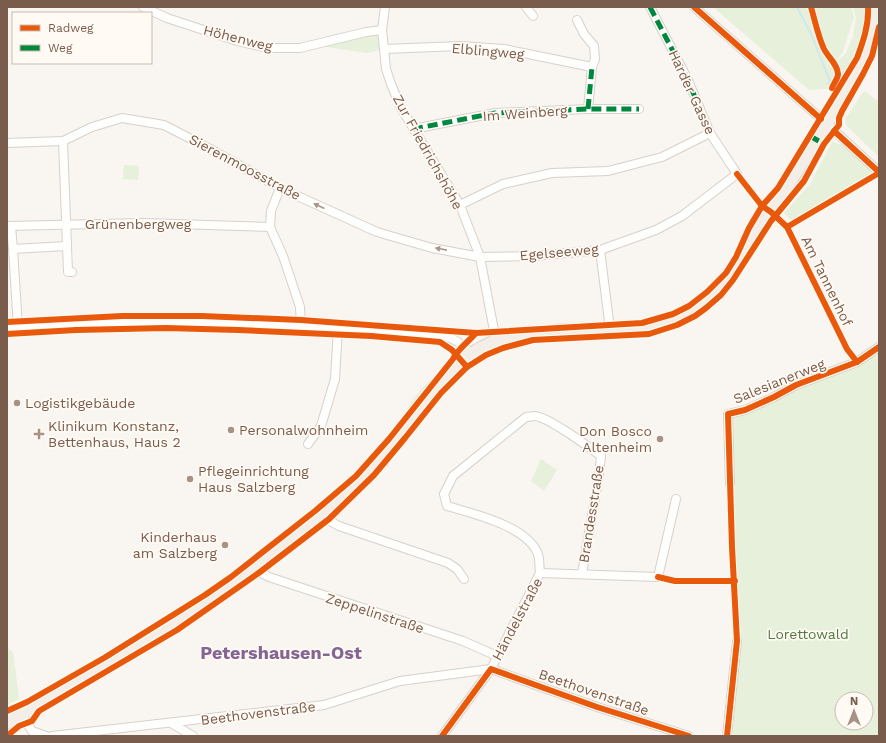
<svg xmlns="http://www.w3.org/2000/svg" width="886" height="743" viewBox="0 0 886 743" font-family="'Work Sans',sans-serif">
<style>
.green{fill:#e7f0db;fill-rule:evenodd}
.lines{fill:none;stroke-linecap:round;stroke-linejoin:round}
.stream{stroke:#d0e8ea;stroke-width:2}
.minor-casing{stroke:#d7d1cb;stroke-width:10}
.primary-casing{stroke:#dad1cc;stroke-width:15}
.minor{stroke:#fefefd;stroke-width:8}
.primary{stroke:#f3eee8;stroke-width:13}
.quiet{stroke:#00873e;stroke-width:5;stroke-dasharray:10 5;stroke-linecap:butt}
.cycleway-casing{stroke:#fffaf3;stroke-width:8}
.cycleway{stroke:#e8590c;stroke-width:6}
.oneway{fill:#a8958b}
.poi-dot{fill:#a69286;stroke:#fffaf3;stroke-width:1.5}
.labels{text-anchor:middle;stroke-width:3.5;stroke-linejoin:round;paint-order:stroke}
.street-label{font-size:14px;fill:#7a5c4d;stroke:#fffaf3}
.poi-label{font-size:14px;fill:#7a5c4d;stroke:#fffaf3;text-anchor:start}
.park-label{font-size:14px;fill:#537a41;stroke:#fffaf3}
.district-label{font-size:18px;font-weight:bold;fill:#846695;stroke:#fffaf3}
</style>
<rect width="100%" height="100%" fill="#f9f5f0"/>
<g class="green">
<path d="M713,7H809C815,28 818,48 832,66L846,53L853,36L856,17L853,7H865C869,37 852,63 836,88L809,90Z"/>
<path d="M814,7H851L854,17L843,52L837,60C822,48 819,25 814,7Z"/>
<path d="M382,30L384,49L367,53L313,45Z"/>
<path d="M864,91L879,102L878,113L879,117V157L846,125L845,119Z"/>
<path d="M832,142L846,146L877,174L793,222L784,213L810,184Z"/>
<path d="M124,165L139,166L138,180L123,179Z"/>
<path d="M879,347V736H734L732,729L737,641L729,469L728,414L857,362ZM842,699H866V723H842Z"/>
<path d="M443,371L405,416C406,404 431,376 443,371Z"/>
<path d="M541,459L557,470L544,491L531,481Z"/>
<path d="M7,647L13,652L19,699L7,705Z"/>
</g>
<g class="lines">
<path class="stream" d="M797,7L811,34L830,81L828,84"/>
<defs>
<g id="minor">
<path d="M143,7L167,18L237,41L267,48H300L366,32L382,30"/>
<path d="M385,7L382,30L384,49L386,69L391,84L401,108L460,205L480,257L496,341"/>
<path d="M526,7L533,16"/>
<path d="M694,7L827,124L879,172"/>
<path d="M577,20L584,34L594,46L595,59L592,67L588,109"/>
<path d="M384,49L460,46L504,49L592,67"/>
<path d="M413,129L495,113L588,109H639"/>
<path d="M63,141L68,272H72"/>
<path d="M7,143L63,141L92,127L122,118L164,125L216,152L280,188L377,232L432,248L480,257L534,256L600,250L656,230L682,216L737,174L710,133L687,78L650,7"/>
<path d="M280,188L271,211L270,227L283,256L300,307L301,325"/>
<path d="M460,205L503,184L552,173L608,171L662,157L710,133"/>
<path d="M7,226L144,223L270,227"/>
<path d="M11,226L13,249L66,246"/>
<path d="M13,249L18,327"/>
<path d="M600,250L610,329"/>
<path d="M7,328C152,315 297,324 441,335C454,338 462,344 471,354"/>
<path d="M308,444L321,426L335,379L338,328"/>
<path d="M730,484L728,414L745,410L774,397L796,385L857,362L879,347"/>
<path d="M325,513L330,521L339,526L448,563L457,569L464,579"/>
<path d="M257,566L263,574L269,577L463,641L497,656"/>
<path d="M540,573C539,567 540,560 538,554C527,526 474,514 447,506L444,494L453,476L526,417C529,417 532,416 535,416C548,417 589,447 601,456L599,475L582,574"/>
<path d="M540,573L658,577L676,499"/>
<path d="M21,714L32,731L46,736"/>
<path d="M171,723L193,736"/>
<path d="M52,736L324,705L400,681L491,669L597,707L689,736"/>
<path d="M442,736L491,669L540,573"/>
<path d="M727,736L737,641"/>
</g>
<path id="primary" d="M7,722L108,664L204,604L235,583L325,513L361,479L457,365L466,357L484,347L496,341L507,338L560,331L646,328L667,322L684,314L701,303L714,293L740,261L857,74C868,53 875,30 874,7"/>
</defs>
<use href="#minor" class="minor-casing"/>
<use href="#primary" class="primary-casing"/>
<use href="#minor" class="minor"/>
<use href="#primary" class="primary"/>
<g class="quiet">
<path d="M650,7L687,78L710,133"/>
<path d="M588,109L592,67"/>
<path d="M413,129L495,113L588,109H639"/>
<path d="M810,136L824,144"/>
</g>
<defs>
<g id="cycleway">
<path d="M694,7L821,119"/>
<path d="M811,7C815,21 818,36 824,49C828,57 838,65 838,74C838,79 833,84 832,88"/>
<path d="M834,131L879,172"/>
<path d="M737,174L762,206L771,212L787,227L847,349L857,362"/>
<path d="M787,227L879,173"/>
<path d="M7,322L122,316H202L301,320L476,333L642,323L673,314L689,306L707,292L726,273L736,257L749,228L762,206L778,188L857,58C863,42 869,25 868,7"/>
<path d="M7,334L76,330L166,328L238,330L371,336L440,342L452,350L467,367"/>
<path d="M658,577L675,581H735"/>
<path d="M7,711L27,702L104,658L205,595L231,577L315,511L356,476L389,439L453,359C457,350 469,341 476,333"/>
<path d="M7,736L19,726L32,721L39,711L177,630L260,572L329,519L374,475L405,438L441,393L467,367L475,362L486,355L503,348L533,340L649,334L677,325L695,316L706,308L721,295L733,280L771,221L804,181L824,144L839,125V118L842,111L863,74L872,56L879,27"/>
<path d="M442,736L491,669L597,707L689,736"/>
<path d="M727,736L737,641L732,547L728,414L745,410L774,397L796,385L857,362L879,347"/>
</g>
</defs>
<use href="#cycleway" class="cycleway-casing"/>
<use href="#cycleway" class="cycleway"/>
</g>
<defs><path id="oneway-solid" d="M-6-.8H1V-3.2L6.5 0L1 3.2V.8H-6Z"/></defs>
<g class="oneway">
<use href="#oneway-solid" transform="translate(319 206) rotate(-156)"/>
<use href="#oneway-solid" transform="translate(441 249) rotate(-169)"/>
</g>
<g class="poi-dot">
<circle cx="17" cy="403" r="4"/>
<circle cx="231" cy="430" r="4"/>
<path d="M37 428h4v4h4v4h-4v4h-4v-4h-4v-4h4z"/>
<circle cx="660" cy="439" r="4"/>
<circle cx="190" cy="479" r="4"/>
<circle cx="225" cy="545" r="4"/>
</g>
<g class="labels">
<g class="street-label">
<text transform="translate(238 38) rotate(14)" y="5">Höhenweg</text>
<text transform="translate(488 51) rotate(5)" y="5">Elblingweg</text>
<text transform="translate(692 92) rotate(65)" y="5">Harder Gasse</text>
<text transform="translate(525 113) rotate(-4)" y="5">Im Weinberg</text>
<text transform="translate(428 152) rotate(61)" y="5">Zur Friedrichshöhe</text>
<text transform="translate(245 167) rotate(28)" y="5">Sierenmoosstraße</text>
<text x="138" y="229">Grünenbergweg</text>
<text transform="translate(559 252) rotate(-5)" y="5">Egelseeweg</text>
<text transform="translate(827 281) rotate(64)" y="5">Am Tannenhof</text>
<text transform="translate(779 381) rotate(-22)" y="5">Salesianerweg</text>
<text transform="translate(591 514) rotate(-81)" y="5">Brandesstraße</text>
<text transform="translate(375 613) rotate(18)" y="5">Zeppelinstraße</text>
<text transform="translate(517 619) rotate(-62)" y="5">Händelstraße</text>
<text transform="translate(594 692) rotate(19)" y="5">Beethovenstraße</text>
<text transform="translate(258 713) rotate(-7)" y="5">Beethovenstraße</text>
</g>
<g class="poi-label">
<text x="25" y="408">Logistikgebäude</text>
<text x="48" y="431">Klinikum Konstanz,<tspan x="48" dy="16">Bettenhaus, Haus 2</tspan></text>
<text x="239" y="435">Personalwohnheim</text>
<text x="652" y="436" text-anchor="end">Don Bosco<tspan x="652" dy="16">Altenheim</tspan></text>
<text x="198" y="476">Pflegeinrichtung<tspan x="198" dy="16">Haus Salzberg</tspan></text>
<text x="217" y="542" text-anchor="end">Kinderhaus<tspan x="217" dy="16">am Salzberg</tspan></text>
</g>
<g class="park-label">
<text x="808" y="639">Lorettowald</text>
</g>
<g class="district-label">
<text x="281" y="659">Petershausen-Ost</text>
</g>
</g>
<rect width="886" height="743" fill="none" stroke="#7a5c4d" stroke-width="16"/>
<rect x="12" y="12" width="140" height="52" fill="#fffaf3" stroke="#cabbb1"/>
<rect x="20" y="25" width="20" height="6" fill="#e8590c" stroke="#cabbb1"/>
<text x="48" y="32" font-size="12" fill="#7a5c4d">Radweg</text>
<rect x="20" y="45" width="20" height="6" fill="#00873e" stroke="#cabbb1"/>
<text x="48" y="52" font-size="12" fill="#7a5c4d">Weg</text>
<g transform="translate(854 711)"><circle r="19" fill="#fffaf3" stroke="#cabbb1"/>
<path d="M0-3L7 15L0 10L-7 15Z" fill="#a69286"/>
<text y="-6" font-size="11" font-weight="bold" text-anchor="middle" fill="#7a5c4d">N</text>
</g>
</svg>
